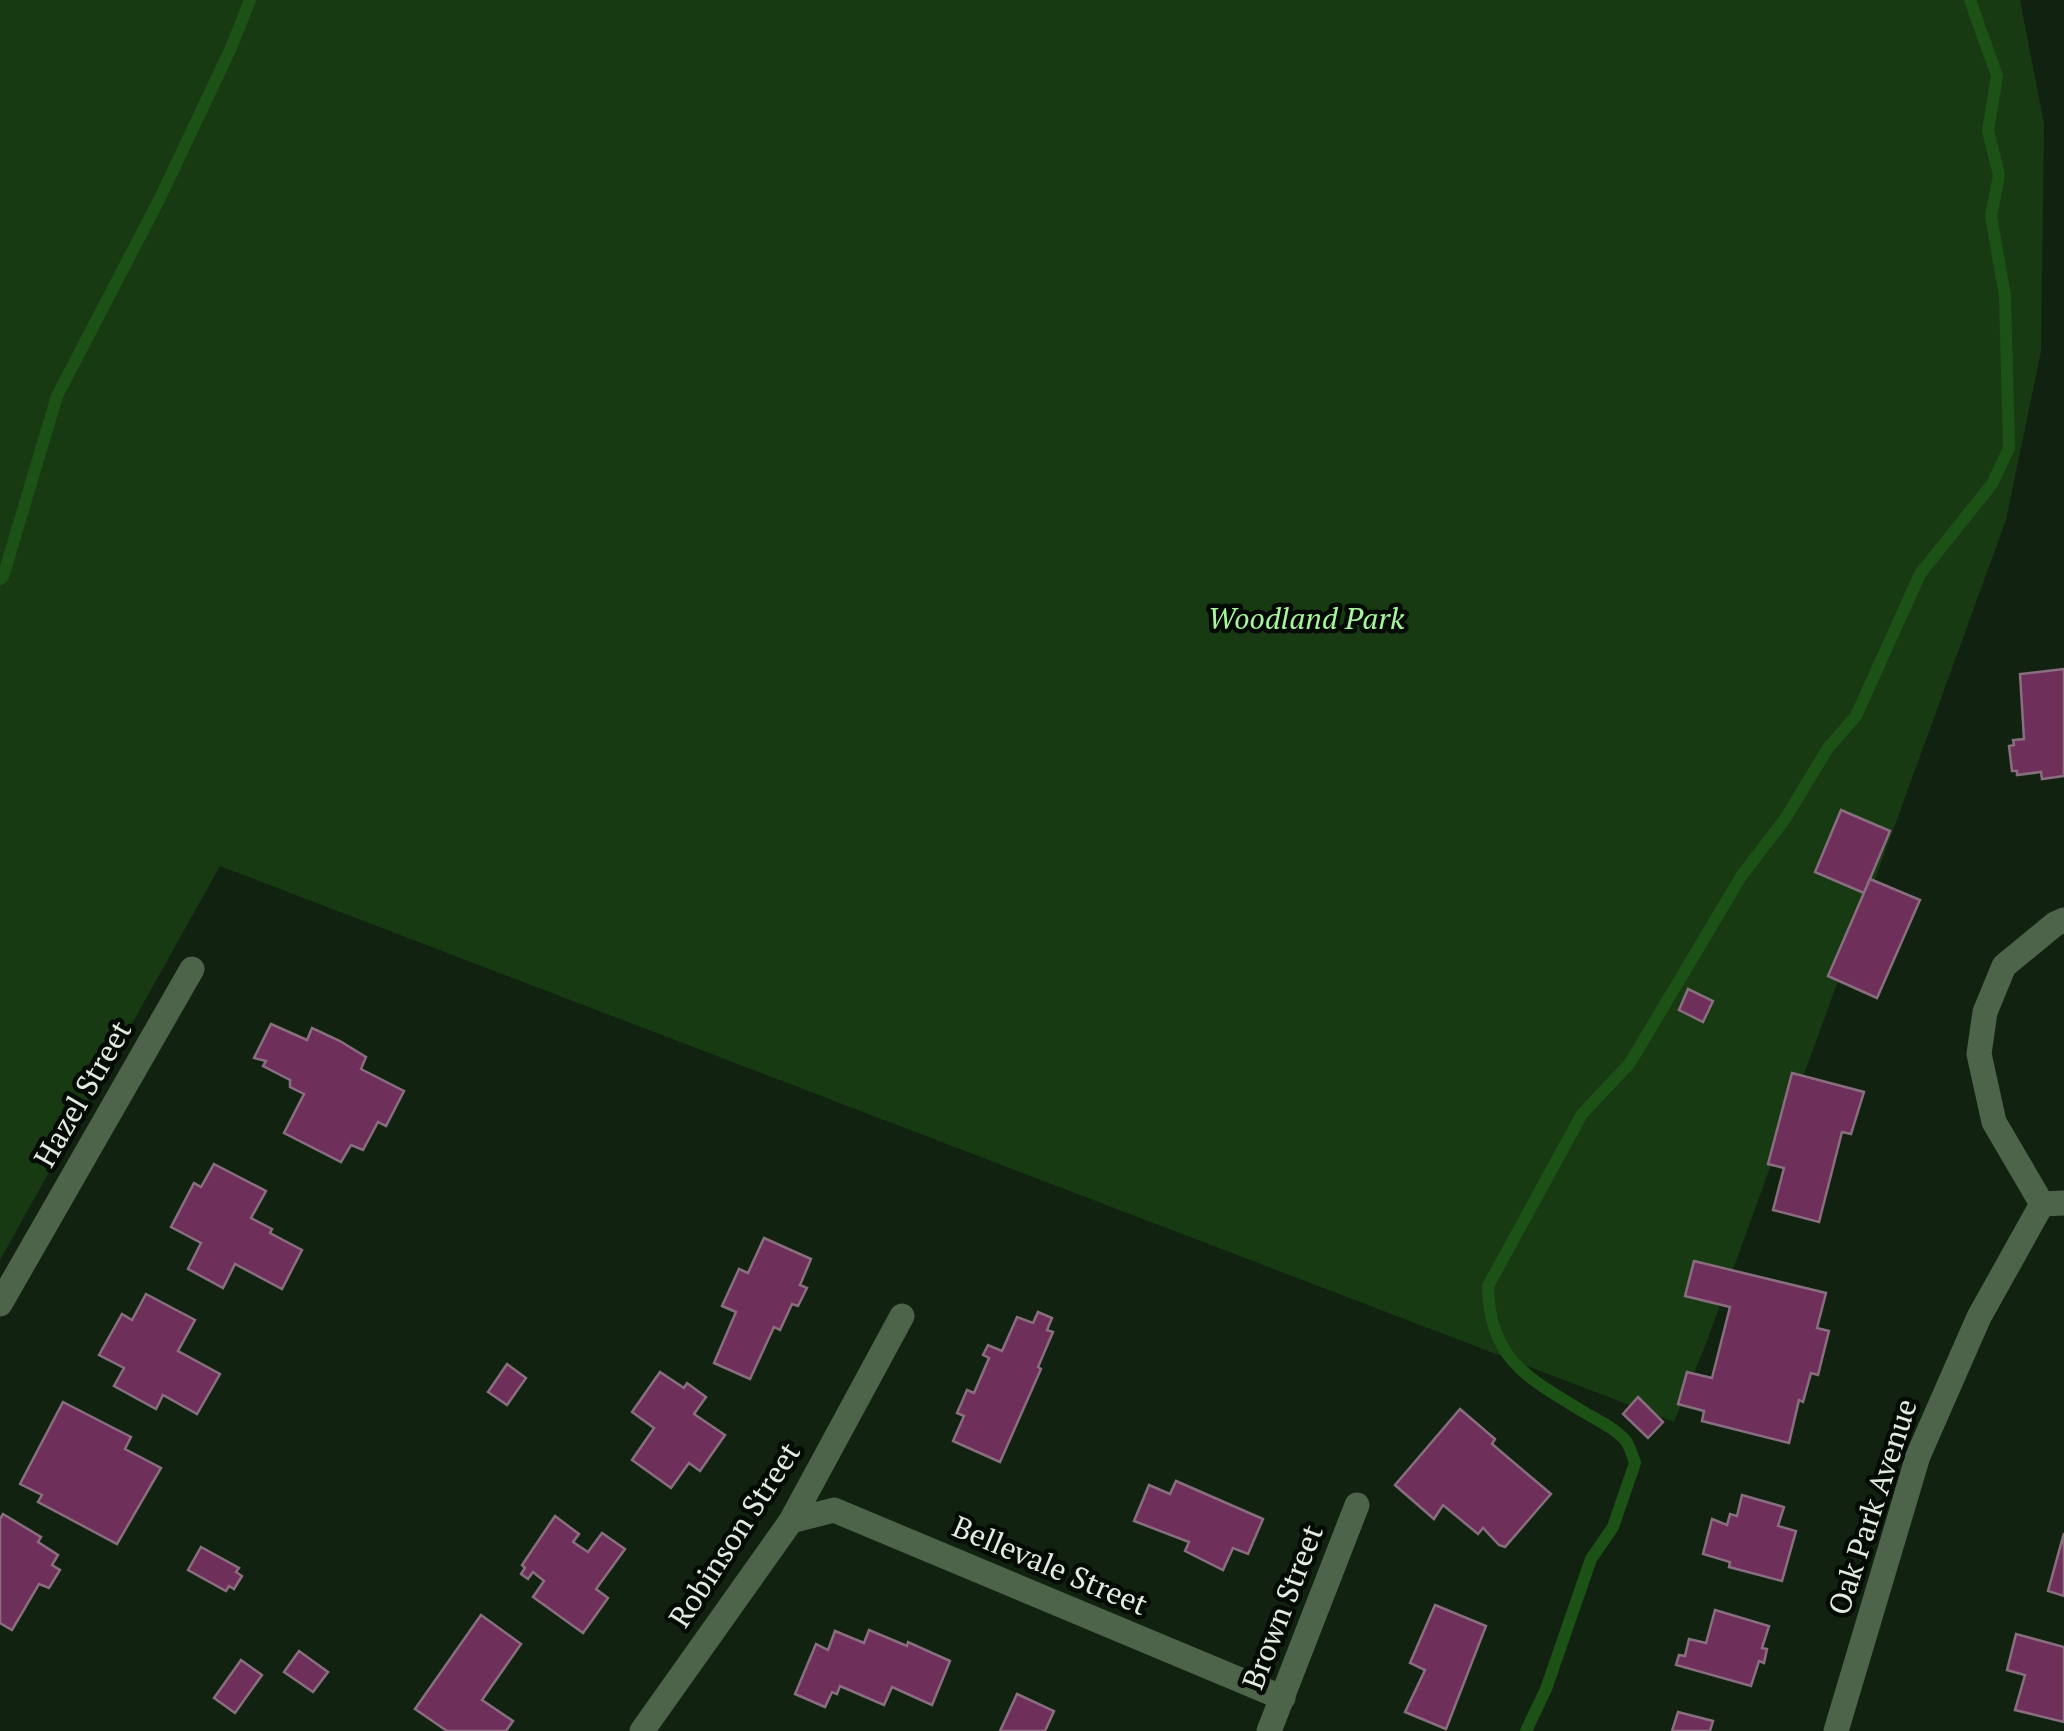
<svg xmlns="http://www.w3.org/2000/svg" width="2064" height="1731" viewBox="0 0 2064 1731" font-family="'PT Serif',serif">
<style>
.green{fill:#173a13}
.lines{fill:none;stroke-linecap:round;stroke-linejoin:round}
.stream{stroke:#1d5217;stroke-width:12}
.building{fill:#6f2f5b;stroke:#886e7e;stroke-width:2.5}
.street{stroke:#4d634a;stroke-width:25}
.labels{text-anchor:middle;stroke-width:9;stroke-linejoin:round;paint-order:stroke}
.park-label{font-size:30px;font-style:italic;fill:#a9f59f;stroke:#040a04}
.street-label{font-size:30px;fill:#e1ecdf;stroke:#040a04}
</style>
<rect width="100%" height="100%" fill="#122210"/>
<path class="green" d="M0,0H2020L2044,124L2041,351L2006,520L1705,1346L1674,1422L220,866L0,1260Z"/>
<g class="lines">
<g class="stream">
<path d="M0,579L3,577L57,396L160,198L231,48L250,0"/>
<path d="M1526,1731L1546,1689L1591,1559L1613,1527L1635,1463C1633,1457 1630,1447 1626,1441C1617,1430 1600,1421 1587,1414C1530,1379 1489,1361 1488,1286L1582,1114L1630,1063L1742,875L1785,819L1828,748L1856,716L1920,574L1992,484L2009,448L2005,296L1991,216L1999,175L1988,131L1997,76L1970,0"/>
</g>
</g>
<g class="building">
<path d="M2064,669V776L2042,779L2041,772L2017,775V771H2012L2009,746L2014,745L2013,740L2024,739L2020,674Z"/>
<path d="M1841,810L1890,831L1864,893L1815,872Z"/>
<path d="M1870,879L1920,900L1877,998L1828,976Z"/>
<path d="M1688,989L1713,1001L1703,1022L1679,1010Z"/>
<path d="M271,1024L307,1040L312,1028L340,1041L366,1057L361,1069L404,1091L386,1126L378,1122L363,1150L351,1145L341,1162L284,1133L304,1094L290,1087V1080L263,1066L266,1061L254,1058Z"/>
<path d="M1792,1073L1864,1092L1851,1134L1842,1132L1819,1222L1773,1210L1784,1168L1768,1164Z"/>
<path d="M214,1164L266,1191L251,1218L272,1229L270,1233L302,1250L282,1289L235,1264L223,1288L188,1269L201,1243L171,1227L194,1183L201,1187Z"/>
<path d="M764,1238L811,1259L800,1285L807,1288L798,1306L792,1304L780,1330L774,1327L750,1379L714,1363L736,1312L722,1306L739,1269L748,1273Z"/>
<path d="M1694,1261L1826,1293L1817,1328L1829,1331L1818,1375L1811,1373L1803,1402L1799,1400L1789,1443L1702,1421L1704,1411L1678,1404L1687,1372L1712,1378L1730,1307L1685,1296Z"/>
<path d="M146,1294L195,1320L178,1351L220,1374L197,1414L163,1395L156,1409L114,1386L124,1368L99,1355L122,1314L132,1320Z"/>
<path d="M1038,1312L1052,1318L1047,1330L1053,1332L1038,1367L1041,1369L1000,1462L953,1441L964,1416L957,1413L967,1390L974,1393L989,1358L983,1355L988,1345L1002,1351L1017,1317L1033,1323Z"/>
<path d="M507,1364L526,1378L507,1405L488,1392Z"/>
<path d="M660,1372L684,1388L687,1383L706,1397L694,1414L725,1435L700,1471L689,1463L671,1488L632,1460L654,1428L632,1412Z"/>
<path d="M1638,1397L1663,1422L1648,1438L1623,1414Z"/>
<path d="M63,1402L131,1437L125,1449L161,1468L117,1544L38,1502L42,1495L20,1484Z"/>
<path d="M1460,1409L1495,1439L1492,1444L1551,1494L1505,1547L1499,1545L1483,1528L1478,1534L1443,1505L1434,1519L1395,1485Z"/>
<path d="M1176,1481L1263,1519L1248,1554L1233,1548L1223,1570L1185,1551L1189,1542L1134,1521L1149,1485L1170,1494Z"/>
<path d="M1742,1495L1784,1507L1778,1526L1796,1531L1782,1581L1729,1567L1730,1562L1703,1554L1712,1519L1727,1525L1730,1514L1737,1516Z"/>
<path d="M3,1514L41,1537L38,1542L58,1555L52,1565L60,1570L49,1588L39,1584L12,1630L0,1623V1519Z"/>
<path d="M555,1516L579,1534L573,1542L588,1552L602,1533L625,1549L596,1589L608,1598L583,1633L533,1597L544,1581L533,1572L528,1579L521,1574L525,1568L522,1565Z"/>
<path d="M2064,1533V1596L2048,1591Z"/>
<path d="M201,1547L239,1568L236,1572L242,1576L234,1589L229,1586L226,1591L188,1570Z"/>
<path d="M1435,1605L1486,1626L1446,1729L1405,1712L1425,1670L1410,1663Z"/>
<path d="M1715,1610L1769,1626L1762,1648L1767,1649L1764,1663L1759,1661L1751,1686L1676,1665L1679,1655L1685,1656L1689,1639L1706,1643Z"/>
<path d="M481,1615L521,1644L482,1700L513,1721L506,1731H447L415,1709Z"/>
<path d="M869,1630L907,1646L908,1642L950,1661L932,1705L892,1687L884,1705L840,1686L837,1694L832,1692L825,1707L795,1694L816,1644L828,1650L835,1631L864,1643Z"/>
<path d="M2016,1634L2064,1647V1722L2015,1710L2025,1675L2007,1670Z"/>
<path d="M299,1651L328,1672L313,1692L284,1672Z"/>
<path d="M241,1660L262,1675L235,1713L214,1698Z"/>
<path d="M1017,1694L1054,1711L1045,1731H1000Z"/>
<path d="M1678,1712L1713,1721L1710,1731H1672Z"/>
</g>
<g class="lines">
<g class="street">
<path d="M2064,920L2055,924L2004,966L1985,1012L1979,1054L1994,1122L2042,1204L2064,1203"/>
<path d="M0,1304L192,969"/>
<path d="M791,1521L834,1510L1283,1698"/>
<path d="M642,1731L791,1521L902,1316"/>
<path d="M1269,1731L1357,1505"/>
<path d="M1836,1731L1918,1456L1979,1317L2042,1204"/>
</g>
</g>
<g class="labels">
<g class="park-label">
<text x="1306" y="629">Woodland Park</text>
</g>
<g class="street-label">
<text transform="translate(83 1094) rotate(-60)" y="10">Hazel Street</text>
<text transform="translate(1873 1507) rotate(-72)" y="10">Oak Park Avenue</text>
<text transform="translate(735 1535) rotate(-57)" y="10">Robinson Street</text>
<text transform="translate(1050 1566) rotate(23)" y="10">Bellevale Street</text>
<text transform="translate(1283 1607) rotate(-69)" y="10">Brown Street</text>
</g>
</g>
</svg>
